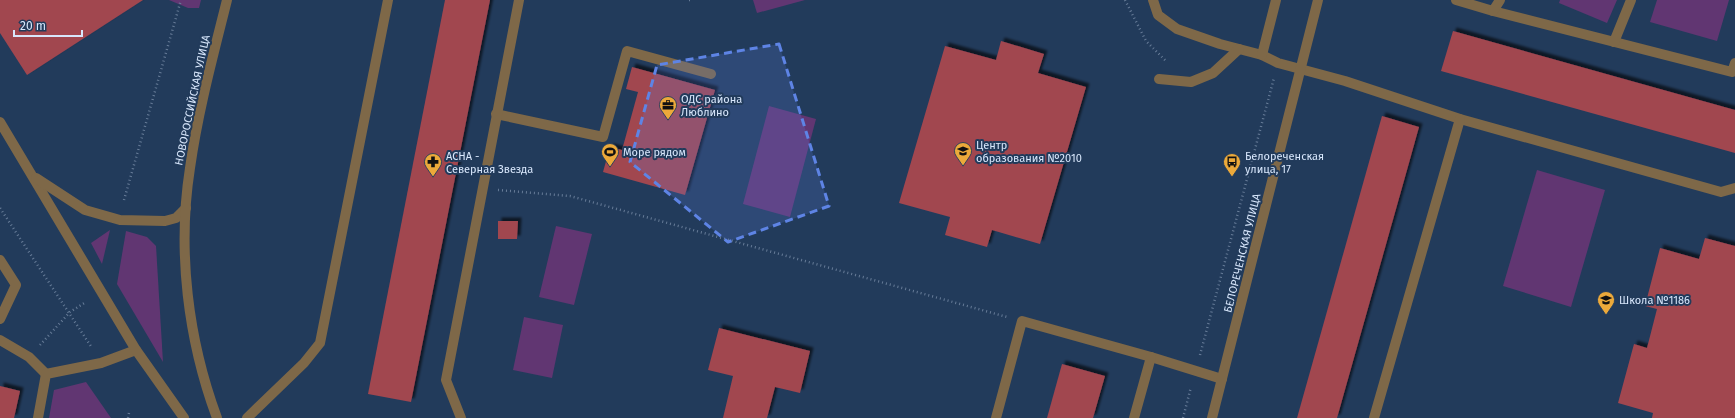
<svg xmlns="http://www.w3.org/2000/svg" width="1735" height="418" viewBox="0 0 1735 418" font-family="'Fira Sans',sans-serif">
<style>
.green{fill:#613672}
.building{fill:#a14650;filter:url(#shadow)}
.lines{fill:none;stroke-linecap:round;stroke-linejoin:round}
.path{stroke:#677c98;stroke-width:2.5;stroke-dasharray:1 3;stroke-linecap:butt}
.service{stroke:#7e6848;stroke-width:10}
.tertiary{stroke:#7e6848;stroke-width:10}
.marked{fill:#5e84e5;fill-opacity:0.2;stroke:#5e84e5;stroke-width:3;stroke-dasharray:8 5;stroke-linejoin:round}
.labels{text-anchor:middle;stroke-width:4;stroke-linejoin:round;paint-order:stroke}
.poi-label{font-size:11px;fill:#d8e7fc;stroke:#223b5b;text-anchor:start}
.street-label{font-size:11px;fill:#d8e7fc;stroke:#223b5b}
</style>
<defs>
<filter id="shadow"><feDropShadow dx="3.5" dy="-3.5" stdDeviation="1" flood-color="#0009"/></filter>
</defs>
<rect width="100%" height="100%" fill="#223b5b"/>
<g class="green">
<path d="M169,0H201L199,8H188Z"/>
<path d="M753,0H805L757,13Z"/>
<path d="M1560,0H1617L1607,23L1559,3Z"/>
<path d="M1657,0H1729L1717,41L1650,22Z"/>
<path d="M769,106L816,119L790,217L743,204Z"/>
<path d="M1537,170L1605,190L1571,307L1503,286Z"/>
<path d="M556,226L592,234L574,305L539,297Z"/>
<path d="M110,230L102,264L91,243Z"/>
<path d="M126,231L147,237L156,246L163,362L117,284Z"/>
<path d="M524,317L563,325L552,378L513,370Z"/>
<path d="M86,382L111,418H49L54,390Z"/>
</g>
<g class="building">
<path d="M0,0H143L27,75L0,33Z"/>
<path d="M445,0H490L411,402L368,394Z"/>
<path d="M1453,31L1735,110V153L1441,71Z"/>
<path d="M1001,41L1044,54L1038,73L1086,87L1040,244L992,230L987,247L945,235L950,217L899,203L945,46L996,60Z"/>
<path d="M632,67L715,90L685,195L603,172L610,147L622,150L638,92L626,89Z"/>
<path d="M1382,116L1419,127L1407,170L1337,418H1297Z"/>
<path d="M498,221H518L517,239H498Z"/>
<path d="M1705,238L1735,246V418H1652L1653,413L1618,403L1634,344L1647,348L1657,309L1645,306L1660,248L1699,259Z"/>
<path d="M719,328L810,351L800,393L775,387L767,418H723L733,376L708,370Z"/>
<path d="M1062,364L1105,376L1093,418H1047Z"/>
<path d="M0,386L20,391L14,418H0Z"/>
</g>
<g class="lines">
<g class="path">
<path d="M689,0H691"/>
<path d="M1125,0L1146,41L1167,62"/>
<path d="M498,190L570,196L1007,317"/>
<path d="M124,200L181,0"/>
<path d="M0,208L92,348"/>
<path d="M40,345L70,312L86,302"/>
<path d="M1200,355L1274,78"/>
<path d="M128,418L129,413"/>
<path d="M1183,418L1191,387"/>
</g>
<g class="service">
<path d="M1153,0L1158,15L1177,29L1220,44L1262,55L1278,63L1345,81L1460,119L1721,192L1735,188"/>
<path d="M1456,0L1493,11L1732,72L1735,63"/>
<path d="M1493,11L1500,0"/>
<path d="M1614,42L1631,0"/>
<path d="M1262,55L1276,0"/>
<path d="M1159,79L1191,82L1213,73L1239,49"/>
<path d="M496,114L603,137L627,51L711,74"/>
<path d="M0,260L16,285L0,319"/>
<path d="M0,340L29,357L46,374"/>
<path d="M38,418L46,374L101,363L136,350"/>
<path d="M247,418L304,363L320,343L388,0"/>
<path d="M461,418L446,380L519,0"/>
<path d="M996,418L1022,321L1151,357L1222,379"/>
<path d="M1134,418L1151,357"/>
<path d="M1374,418L1460,119"/>
</g>
<g class="tertiary">
<path d="M0,122L136,350L184,418"/>
<path d="M36,178L85,210L120,220L165,221L176,218L186,208"/>
<path d="M217,418C188,340 177,251 190,168C198,111 213,56 227,0"/>
<path d="M1212,418L1318,0"/>
</g>
</g>
<path class="marked" d="M779,44L829,206L728,242L630,162L657,65Z"/>
<defs>
<symbol id="office-pin" viewBox="-11 -11 22 30"><path d="M0 17L-7.5 6A9.5 9.5 0 1 1 7.5 6Z" fill="#eca93a" stroke="#223b5b"/><path d="M-6-3h4V-5.5h4V-3h4V5H-6ZM-1-4.5V-3h2v-1.5ZM-6 0V1H6V0Z" fill="#111"/></symbol>
<symbol id="school-pin" viewBox="-11 -11 22 30"><path d="M0 17L-7.5 6A9.5 9.5 0 1 1 7.5 6Z" fill="#eca93a" stroke="#223b5b"/><path d="M0-5L7-2L0 1L-7-2ZM-4 1L0 2.5L4 1V4Q0 6-4 4Z" fill="#111"/></symbol>
<symbol id="stadium-pin" viewBox="-11 -11 22 30"><path d="M0 17L-7.5 6A9.5 9.5 0 1 1 7.5 6Z" fill="#eca93a" stroke="#223b5b"/><path d="M0-5a6.5 5 0 1 0 0 10a6.5 5 0 1 0 0-10ZM-3.5-1.8h7v3.6h-7Z" fill="#111"/></symbol>
<symbol id="pharmacy-pin" viewBox="-11 -11 22 30"><path d="M0 17L-7.5 6A9.5 9.5 0 1 1 7.5 6Z" fill="#eca93a" stroke="#223b5b"/><path d="M-2-6h4v4h4v4h-4v4h-4v-4h-4v-4h4Z" fill="#111"/></symbol>
<symbol id="bus-pin" viewBox="-11 -11 22 30"><path d="M0 17L-7.5 6A9.5 9.5 0 1 1 7.5 6Z" fill="#eca93a" stroke="#223b5b"/><path d="M-5-6H5V4H4V6H2V4H-2V6H-4V4H-5ZM-3.5-4V0h7V-4ZM-3.5 1.2v1.5H-2V1.2ZM2 1.2v1.5H3.5V1.2Z" fill="#111"/></symbol>
</defs>
<g fill-rule="evenodd">
<use href="#office-pin" x="658" y="95" width="20" height="27"/>
<use href="#school-pin" x="953" y="141" width="20" height="27"/>
<use href="#stadium-pin" x="600" y="142" width="20" height="27"/>
<use href="#pharmacy-pin" x="423" y="152" width="20" height="27"/>
<use href="#bus-pin" x="1222" y="152" width="20" height="27"/>
<use href="#school-pin" x="1596" y="290" width="20" height="27"/>
</g>
<g class="labels">
<g class="poi-label">
<text x="681" y="103">ОДС района<tspan x="681" dy="13">Люблино</tspan></text>
<text x="976" y="149">Центр<tspan x="976" dy="13">образования №2010</tspan></text>
<text x="623" y="156">Море рядом</text>
<text x="446" y="160">АСНА -<tspan x="446" dy="13">Северная Звезда</tspan></text>
<text x="1245" y="160">Белореченская<tspan x="1245" dy="13">улица, 17</tspan></text>
<text x="1619" y="304">Школа №1186</text>
</g>
<g class="street-label">
<text transform="translate(192 100) rotate(-78)" y="4">НОВОРОССИЙСКАЯ УЛИЦА</text>
<text transform="translate(1242 253) rotate(-76)" y="4">БЕЛОРЕЧЕНСКАЯ УЛИЦА</text>
</g>
</g>
<path d="M14 30v6h68v-6" fill="none" stroke="#d8e7fc" stroke-width="2"/>
<text x="20" y="30" font-size="12" fill="#d8e7fc" stroke="#223b5b" stroke-width="3" paint-order="stroke">20 m</text>
</svg>
